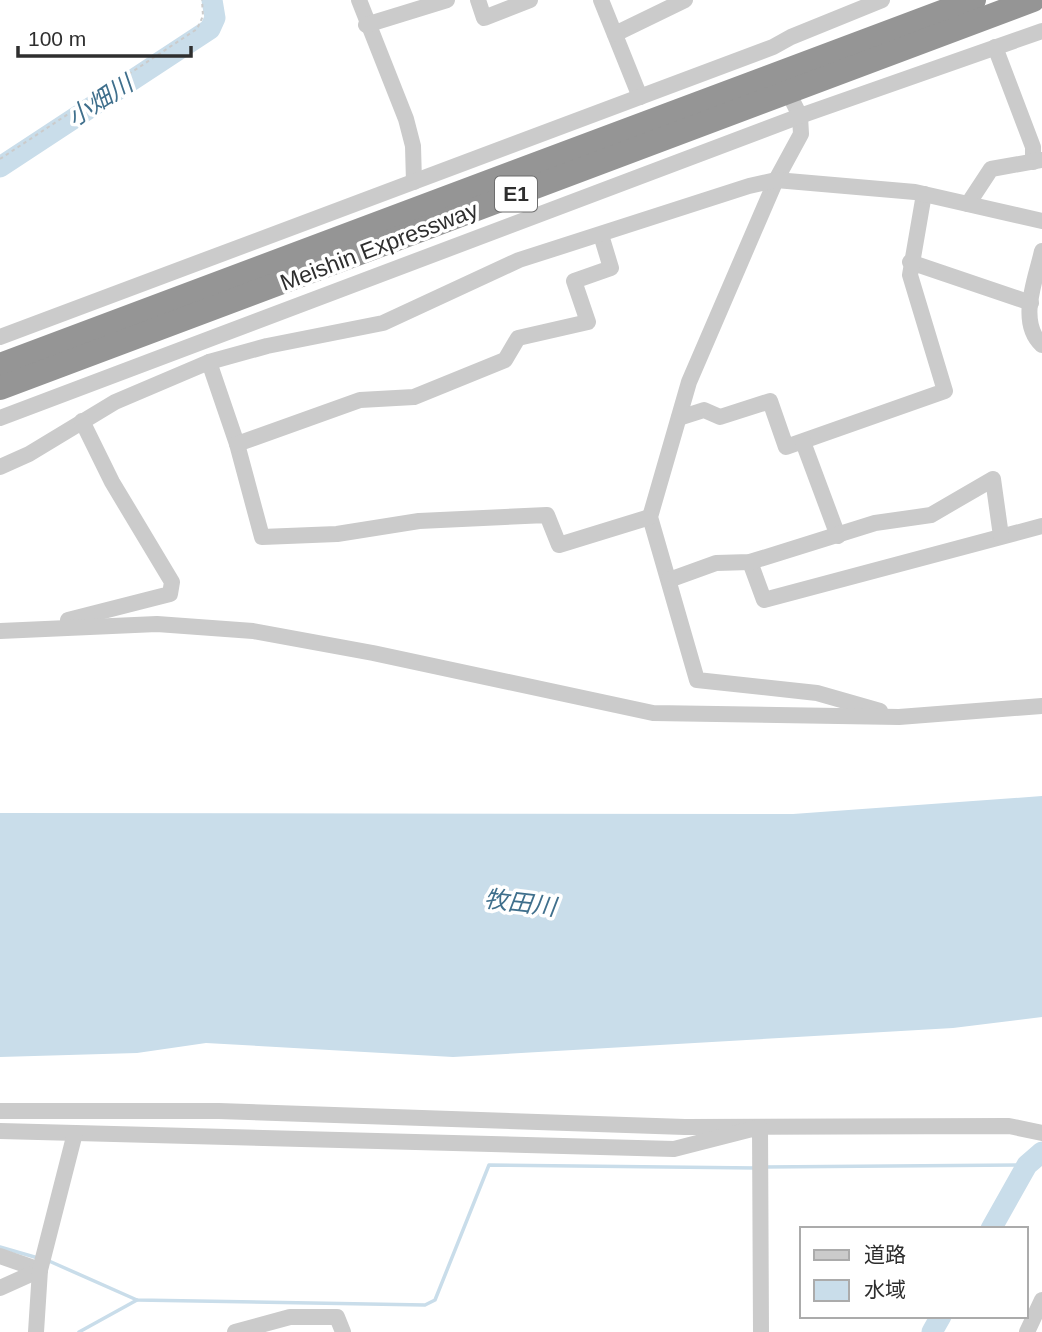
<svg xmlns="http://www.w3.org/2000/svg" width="1042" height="1332" viewBox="0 0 1042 1332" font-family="Helvetica,'Noto Sans JP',sans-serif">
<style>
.water{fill:#c9ddea}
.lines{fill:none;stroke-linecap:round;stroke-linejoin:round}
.stream{stroke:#c9ddea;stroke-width:3.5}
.river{stroke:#c9ddea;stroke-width:21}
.path{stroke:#cbcbcb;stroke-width:2;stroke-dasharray:3.5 3.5;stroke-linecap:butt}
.minor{stroke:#cbcbcb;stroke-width:16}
.highway{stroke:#959595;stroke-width:24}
.labels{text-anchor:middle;stroke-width:7;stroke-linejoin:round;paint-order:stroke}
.shield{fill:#fff;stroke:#6d6d6d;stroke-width:2}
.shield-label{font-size:21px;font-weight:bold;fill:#2e2e2e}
.street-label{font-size:23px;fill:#2e2e2e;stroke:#fff}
.water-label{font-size:24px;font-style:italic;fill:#3f6f8c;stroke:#fff}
</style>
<rect width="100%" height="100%" fill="#fff"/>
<path class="water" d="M1042,796V1017L953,1028L453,1057L206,1043L137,1053L0,1057V813L793,814Z"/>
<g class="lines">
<g class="stream">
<path d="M764,1167L1027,1165"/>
<path d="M0,1247L38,1258"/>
<path d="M49,1261L137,1300L425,1305L435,1300L489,1165L756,1168"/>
<path d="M79,1332L137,1300"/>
</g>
<g class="river">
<path d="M0,167L210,29L215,18L212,0"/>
<path d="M991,1229L1027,1165L1042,1152"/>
<path d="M932,1332L941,1316"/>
</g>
<path class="path" d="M0,159L197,29L203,16L202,0"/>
<g class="minor">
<path d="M359,0L406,119L413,146L414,182"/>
<path d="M478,0L484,18L530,0"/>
<path d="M601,0L640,97"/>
<path d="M366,25L447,0"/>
<path d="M615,34L685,0"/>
<path d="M995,47L1033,147V162"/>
<path d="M793,102L800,116L801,134L776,180L689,382L650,517L697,680L817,693L880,711"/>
<path d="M968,204L991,169L1042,160"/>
<path d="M1042,251C1036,279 1017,322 1042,345"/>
<path d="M910,262L1031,303"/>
<path d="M0,337L773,47L791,37L882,0"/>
<path d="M209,362L237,444L262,537L337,534L419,521L547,515L559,545L650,517"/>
<path d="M0,418L800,116L1042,31"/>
<path d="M679,418L704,410L720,417L770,401L786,447L945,391L910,275L924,194"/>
<path d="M803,442L838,536"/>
<path d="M237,444L360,400L414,397L505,360L518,338L588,322L574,281L611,268L601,235"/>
<path d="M0,467L29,454L115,402L209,362L267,346L383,323L519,260L749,186L776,180L915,192L1042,221"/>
<path d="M750,562L764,600L1042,526"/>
<path d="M669,580L716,563L750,562L875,523L931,515L993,479L1001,536"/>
<path d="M68,620L170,594L172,582L112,482L82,421"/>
<path d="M0,631L157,624L253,631L373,653L653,713L899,717L1042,706"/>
<path d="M0,1111H219L685,1127L1009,1126L1042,1133"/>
<path d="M0,1131L674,1149L760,1127L761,1332"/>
<path d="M0,1256L40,1270"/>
<path d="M0,1288L40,1270"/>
<path d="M36,1332L40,1270L75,1133"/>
<path d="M235,1332L290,1317H337L343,1332"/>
<path d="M1027,1332L1042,1300"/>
</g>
<g class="highway">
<path d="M0,365L974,0"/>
<path d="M0,388L1033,0"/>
</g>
</g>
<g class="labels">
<rect class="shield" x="495" y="176.5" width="42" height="35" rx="5"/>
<g class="shield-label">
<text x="516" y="201">E1</text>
</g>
<g class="street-label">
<text transform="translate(379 246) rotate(-21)" y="8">Meishin Expressway</text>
</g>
<g class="water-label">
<text transform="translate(100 101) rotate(-33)" y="8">小畑川</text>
<text transform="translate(520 903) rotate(7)" y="8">牧田川</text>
</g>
</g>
<rect x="800" y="1227" width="228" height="91" fill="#ffffff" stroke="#ababab" stroke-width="2"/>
<rect x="814" y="1250" width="35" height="10" fill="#cbcbcb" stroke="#ababab" stroke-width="2"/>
<text x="864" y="1262" font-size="21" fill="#2e2e2e">道路</text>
<rect x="814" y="1280" width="35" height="21" fill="#c9ddea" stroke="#ababab" stroke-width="2"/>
<text x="864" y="1297" font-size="21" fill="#2e2e2e">水域</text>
<path d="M18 46v10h173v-10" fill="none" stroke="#2e2e2e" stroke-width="3.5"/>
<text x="28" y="46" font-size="21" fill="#2e2e2e" stroke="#ffffff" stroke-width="5" paint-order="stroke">100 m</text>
</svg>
